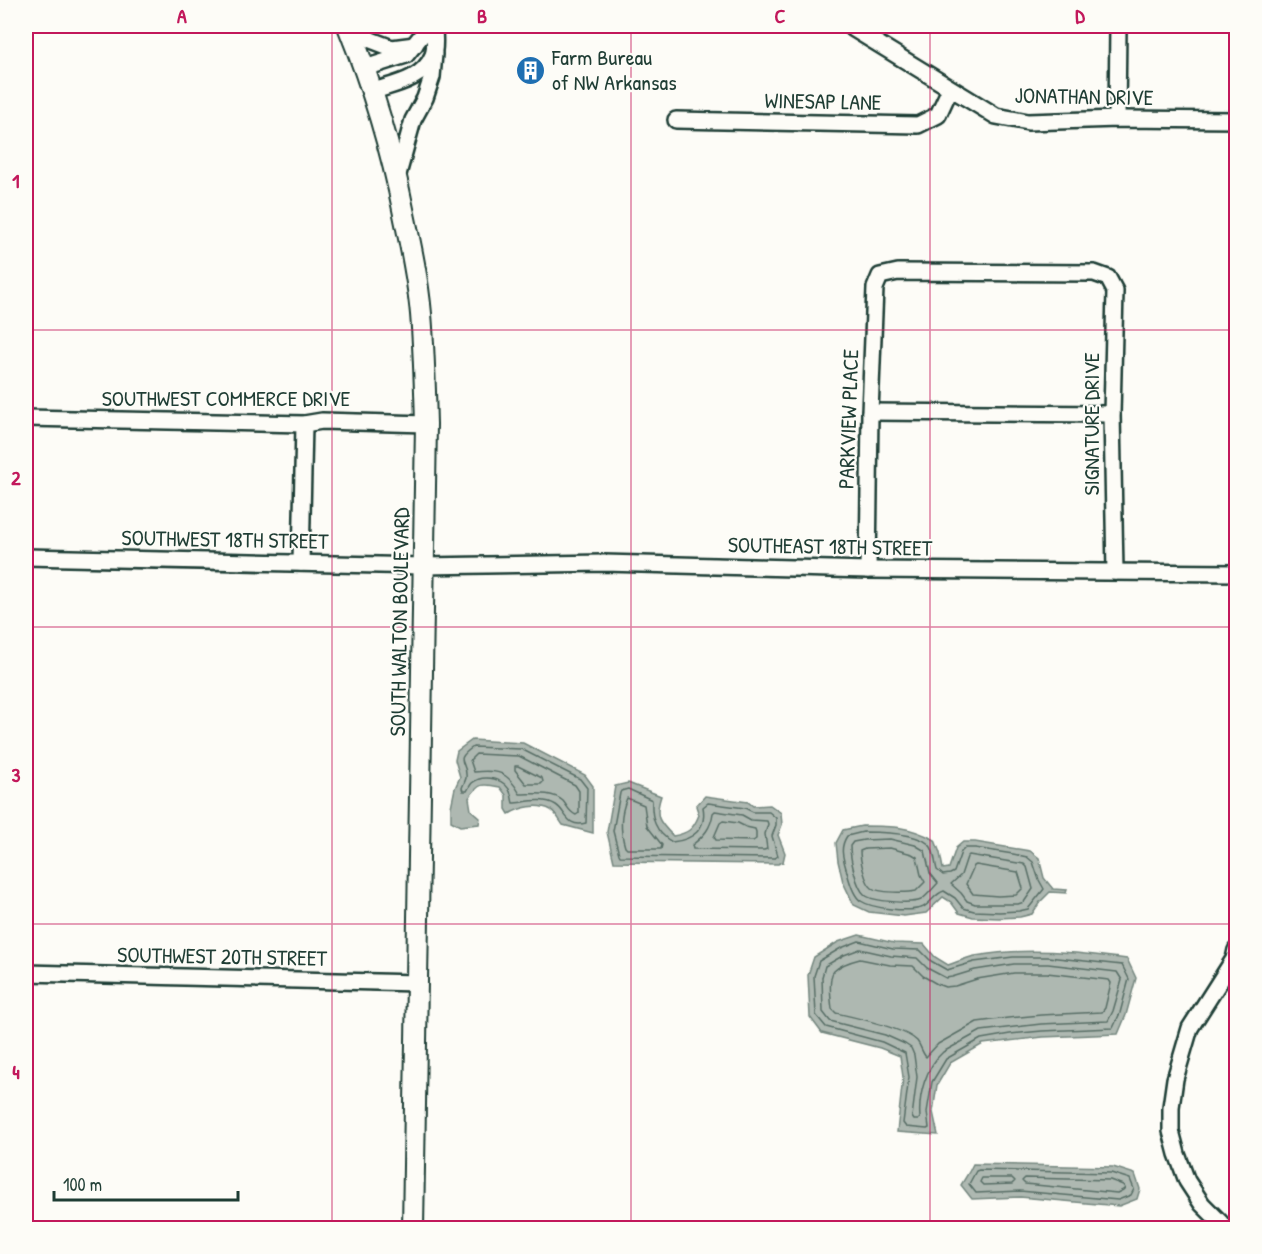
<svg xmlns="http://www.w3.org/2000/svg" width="1262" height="1254" viewBox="0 0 1262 1254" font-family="'Patrick Hand',sans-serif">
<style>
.water{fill:#aeb8b1;stroke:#75877f;stroke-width:1.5}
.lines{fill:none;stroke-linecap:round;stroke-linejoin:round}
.shore{stroke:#586e66;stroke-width:1.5}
.minor-casing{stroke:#1f3d34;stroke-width:20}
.major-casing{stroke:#1f3d34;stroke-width:24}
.minor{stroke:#fdfcf7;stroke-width:15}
.major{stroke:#fdfcf7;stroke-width:20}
.grid{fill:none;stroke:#c2185b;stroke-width:1.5;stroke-opacity:0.55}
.labels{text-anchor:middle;stroke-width:4.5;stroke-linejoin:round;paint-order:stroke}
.poi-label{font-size:22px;fill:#1f3d34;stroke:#fdfcf7;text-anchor:start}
.street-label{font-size:22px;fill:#1f3d34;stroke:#fdfcf7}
.neatline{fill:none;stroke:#c2185b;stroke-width:2}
.grid-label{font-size:20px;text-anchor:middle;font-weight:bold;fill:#c2185b}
</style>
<rect width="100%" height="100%" fill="#fdfcf7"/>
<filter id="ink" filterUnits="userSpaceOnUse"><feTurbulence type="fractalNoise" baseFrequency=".0167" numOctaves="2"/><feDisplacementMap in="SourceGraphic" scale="12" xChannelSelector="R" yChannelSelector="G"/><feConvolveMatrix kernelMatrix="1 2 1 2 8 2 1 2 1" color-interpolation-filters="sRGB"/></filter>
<g filter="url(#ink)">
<g class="water">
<path d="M472,740L523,743L585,775L593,786V833L563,825C560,821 556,813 551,810C538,803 521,807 509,814L506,809V795L500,787C482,783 479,783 469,798L471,810L480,818L479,824L460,826L451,821V807L455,788L460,777L455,760L457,751Z"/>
<path d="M628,783L661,796C654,817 659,822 673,836C688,833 693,830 699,815L696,806L705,796L748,802L753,806L770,805L781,813L782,825L778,835L785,853L783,862L778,864L614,862L607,832L615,786Z"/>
<path d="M862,826C892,826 909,826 935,840L940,853L943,869L949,868L956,848L963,842H975L1030,851L1039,858L1044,878L1053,889L1067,890L1066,893L1050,892L1040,902L1032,914L1020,917L999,918L973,917L959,913L951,902L943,897L926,913L904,916L869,912L854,905L843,882L838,861L836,843L843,830Z"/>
<path d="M859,935L894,943L924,944L935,957L948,965C957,962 966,958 975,956C1026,947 1076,952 1127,959L1136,978L1126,1015L1118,1034L1043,1037L983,1044L950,1063L937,1085L933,1112L938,1135L897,1132L903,1077L900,1056L880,1048L822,1033L810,1017L808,975L814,957L838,942Z"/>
<path d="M973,1164L1113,1167L1135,1174L1140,1189L1137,1199L1119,1206L1020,1197L972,1199L961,1185L969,1172Z"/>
</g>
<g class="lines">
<g class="shore">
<path d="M473,747L521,749L580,779L587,788L586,823C566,828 567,812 556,805C543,797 527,802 513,803C512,800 512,797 511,794C507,779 484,773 472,783C470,785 469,788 467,791H463L462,788C463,785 465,782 466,778C468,760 452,762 473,747Z"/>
<path d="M476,754L519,756L575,785L579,791V813L576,815C569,812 568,807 563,801C552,791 534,794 520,794C508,772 498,769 474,772L470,760Z"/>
<path d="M515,766H518L542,778L543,782L541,784H526L515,770Z"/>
<path d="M628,789L652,800C651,818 655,832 672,842C693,840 707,829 703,807L708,803L745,808L753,812H769L776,818V825L772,836L778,856L775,858L620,856L619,854L613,831L620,793L621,791Z"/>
<path d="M627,798L644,805L647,826L662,845L661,849H627L625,847C620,831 620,814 627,798Z"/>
<path d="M715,811L742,815L751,820L767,821L768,824L765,834L767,849L764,850L693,849L692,845C704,836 711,828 713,813Z"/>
<path d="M723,821L738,823L746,827L755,829L756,832V839L753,841L716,840L714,837L720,823Z"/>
<path d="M863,832C879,832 922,832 931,847C935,854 935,863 937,870L943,875L950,874L954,872L961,852L965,848H975L1013,854L1027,857L1033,862L1039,880L1044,889L1028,909L1019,911L999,912L974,911L963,908L955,898L944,891C934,894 930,905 921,908C908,912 873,909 861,901C853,896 849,880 847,872C843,858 839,848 847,836Z"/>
<path d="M890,839L915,845L925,851L930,873L938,883C933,888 927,896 921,900C912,904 873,902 865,895C856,888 850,857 850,846L853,842L864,840Z"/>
<path d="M890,848L912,854L917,857L921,875L925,882L916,891C908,893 878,893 872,888C865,883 860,859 860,851L865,849Z"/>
<path d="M969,855L1024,864L1027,867L1033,889L1024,902L1018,904H975L967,901L961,893L951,884L961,875L967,857Z"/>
<path d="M976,865L1018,872L1023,888L1016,895L998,896L973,894L966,884L974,866Z"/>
<path d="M859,941L893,949L920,950L931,961L947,970L974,962L1013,957H1048L1122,965L1129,979L1120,1013L1113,1028L1042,1031L1010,1034L981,1039L946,1059L932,1082L927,1112L929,1128L927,1129L906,1127L903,1123L909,1077L905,1053L882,1042L826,1027L816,1015L814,976L819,961L841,948Z"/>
<path d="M860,949L891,956L917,958L927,968L946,978L952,977L975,970L1014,964H1048L1117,972L1122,980L1113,1011L1108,1021L1041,1024L981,1031L943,1052C926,1067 918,1095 920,1118L918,1120H914L912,1117L917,1077L914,1055L911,1048L905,1044L885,1035L830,1021L823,1012L822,977L825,966L844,955Z"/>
<path d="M860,959L890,965L913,966L923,976L937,984L945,987L955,986L977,979L1014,973H1047L1109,980L1111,983L1105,1008L1102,1012L1041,1015L1008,1018L977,1022L938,1044L926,1057C922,1053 921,1046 917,1041C905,1028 854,1017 836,1013L832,1009C831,1001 828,977 834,971C840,965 852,961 860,959Z"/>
<path d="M979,1170L1111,1173L1130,1179L1134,1189L1131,1195L1118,1200L1020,1191L976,1193L969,1184L976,1171Z"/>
<path d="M982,1178H1012L1015,1181L1012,1184L983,1185L980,1182Z"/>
<path d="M1025,1178L1110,1180L1123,1185L1125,1188L1123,1190L1117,1193L1025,1184L1022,1181Z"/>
</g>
<defs>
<g id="minor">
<path d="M352,26L371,40L392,48L415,45"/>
<path d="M849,26L996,116L1028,122L1117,119L1236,120"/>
<path d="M365,68L406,55L422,35L425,26"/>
<path d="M373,91C395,84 423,80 433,55C436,47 434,34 434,26"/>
<path d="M1117,119L1118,26"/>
<path d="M676,120L918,125L938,115L950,89"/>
<path d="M397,178L413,120L425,98L432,77L434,54"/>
<path d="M870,412L1112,414"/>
<path d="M26,418L304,424L322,421L426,424"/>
<path d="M26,557L423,566L604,563L868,570L1236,573"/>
<path d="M301,563L304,424"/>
<path d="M868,570L870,412L875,288L880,276L898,272L1094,273L1108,278L1115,291L1112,414L1115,572"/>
<path d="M26,973L417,983"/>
<path d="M1224,1228L1220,1222L1202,1204L1187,1181L1177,1154L1171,1131V1107L1175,1079L1190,1028L1234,959L1236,950"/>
</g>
<path id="major" d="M348,26C373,88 391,148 404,214C411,247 418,280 421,314C424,350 425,387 426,424L413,1228"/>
</defs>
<use href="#minor" class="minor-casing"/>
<use href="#major" class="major-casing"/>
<use href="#minor" class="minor"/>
<use href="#major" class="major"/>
</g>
</g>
<path class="grid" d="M332,26V1228M631,26V1228M930,26V1228M26,330H1236M26,627H1236M26,924H1236"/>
<defs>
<symbol id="building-disc" viewBox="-11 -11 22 22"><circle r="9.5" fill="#1f6fb2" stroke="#fdfcf7"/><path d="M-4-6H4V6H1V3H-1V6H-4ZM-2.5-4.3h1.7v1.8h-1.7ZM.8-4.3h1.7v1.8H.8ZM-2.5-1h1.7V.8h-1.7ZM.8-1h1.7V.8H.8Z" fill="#fff"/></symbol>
</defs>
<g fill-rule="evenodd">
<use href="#building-disc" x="514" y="54" width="33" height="33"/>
</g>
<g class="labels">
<g class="poi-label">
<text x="552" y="65">Farm Bureau<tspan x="552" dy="25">of NW Arkansas</tspan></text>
</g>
<g class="street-label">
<text transform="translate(1084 96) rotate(1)" y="8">JONATHAN DRIVE</text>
<text transform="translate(823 101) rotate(1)" y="8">WINESAP LANE</text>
<text x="226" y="406">SOUTHWEST COMMERCE DRIVE</text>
<text transform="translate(848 419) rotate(-88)" y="8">PARKVIEW PLACE</text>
<text transform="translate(1091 424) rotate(-90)" y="8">SIGNATURE DRIVE</text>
<text transform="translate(225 539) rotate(1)" y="8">SOUTHWEST 18TH STREET</text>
<text transform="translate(830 546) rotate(1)" y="8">SOUTHEAST 18TH STREET</text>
<text transform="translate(399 622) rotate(-89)" y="8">SOUTH WALTON BOULEVARD</text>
<text transform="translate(222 956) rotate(1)" y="8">SOUTHWEST 20TH STREET</text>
</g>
</g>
<rect width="1262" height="1254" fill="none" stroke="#fdfcf7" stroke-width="66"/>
<path d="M54 1191v9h184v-9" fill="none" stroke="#1f3d34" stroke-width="3"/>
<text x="63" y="1191" font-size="18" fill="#1f3d34" stroke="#fdfcf7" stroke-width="4.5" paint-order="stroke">100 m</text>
<rect x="33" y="33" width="1196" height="1188" class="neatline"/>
<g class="grid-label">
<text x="182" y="23">A</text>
<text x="482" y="23">B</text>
<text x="780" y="23">C</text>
<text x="1080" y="23">D</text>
<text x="16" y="188">1</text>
<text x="16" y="485">2</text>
<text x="16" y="782">3</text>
<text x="16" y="1079">4</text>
</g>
</svg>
